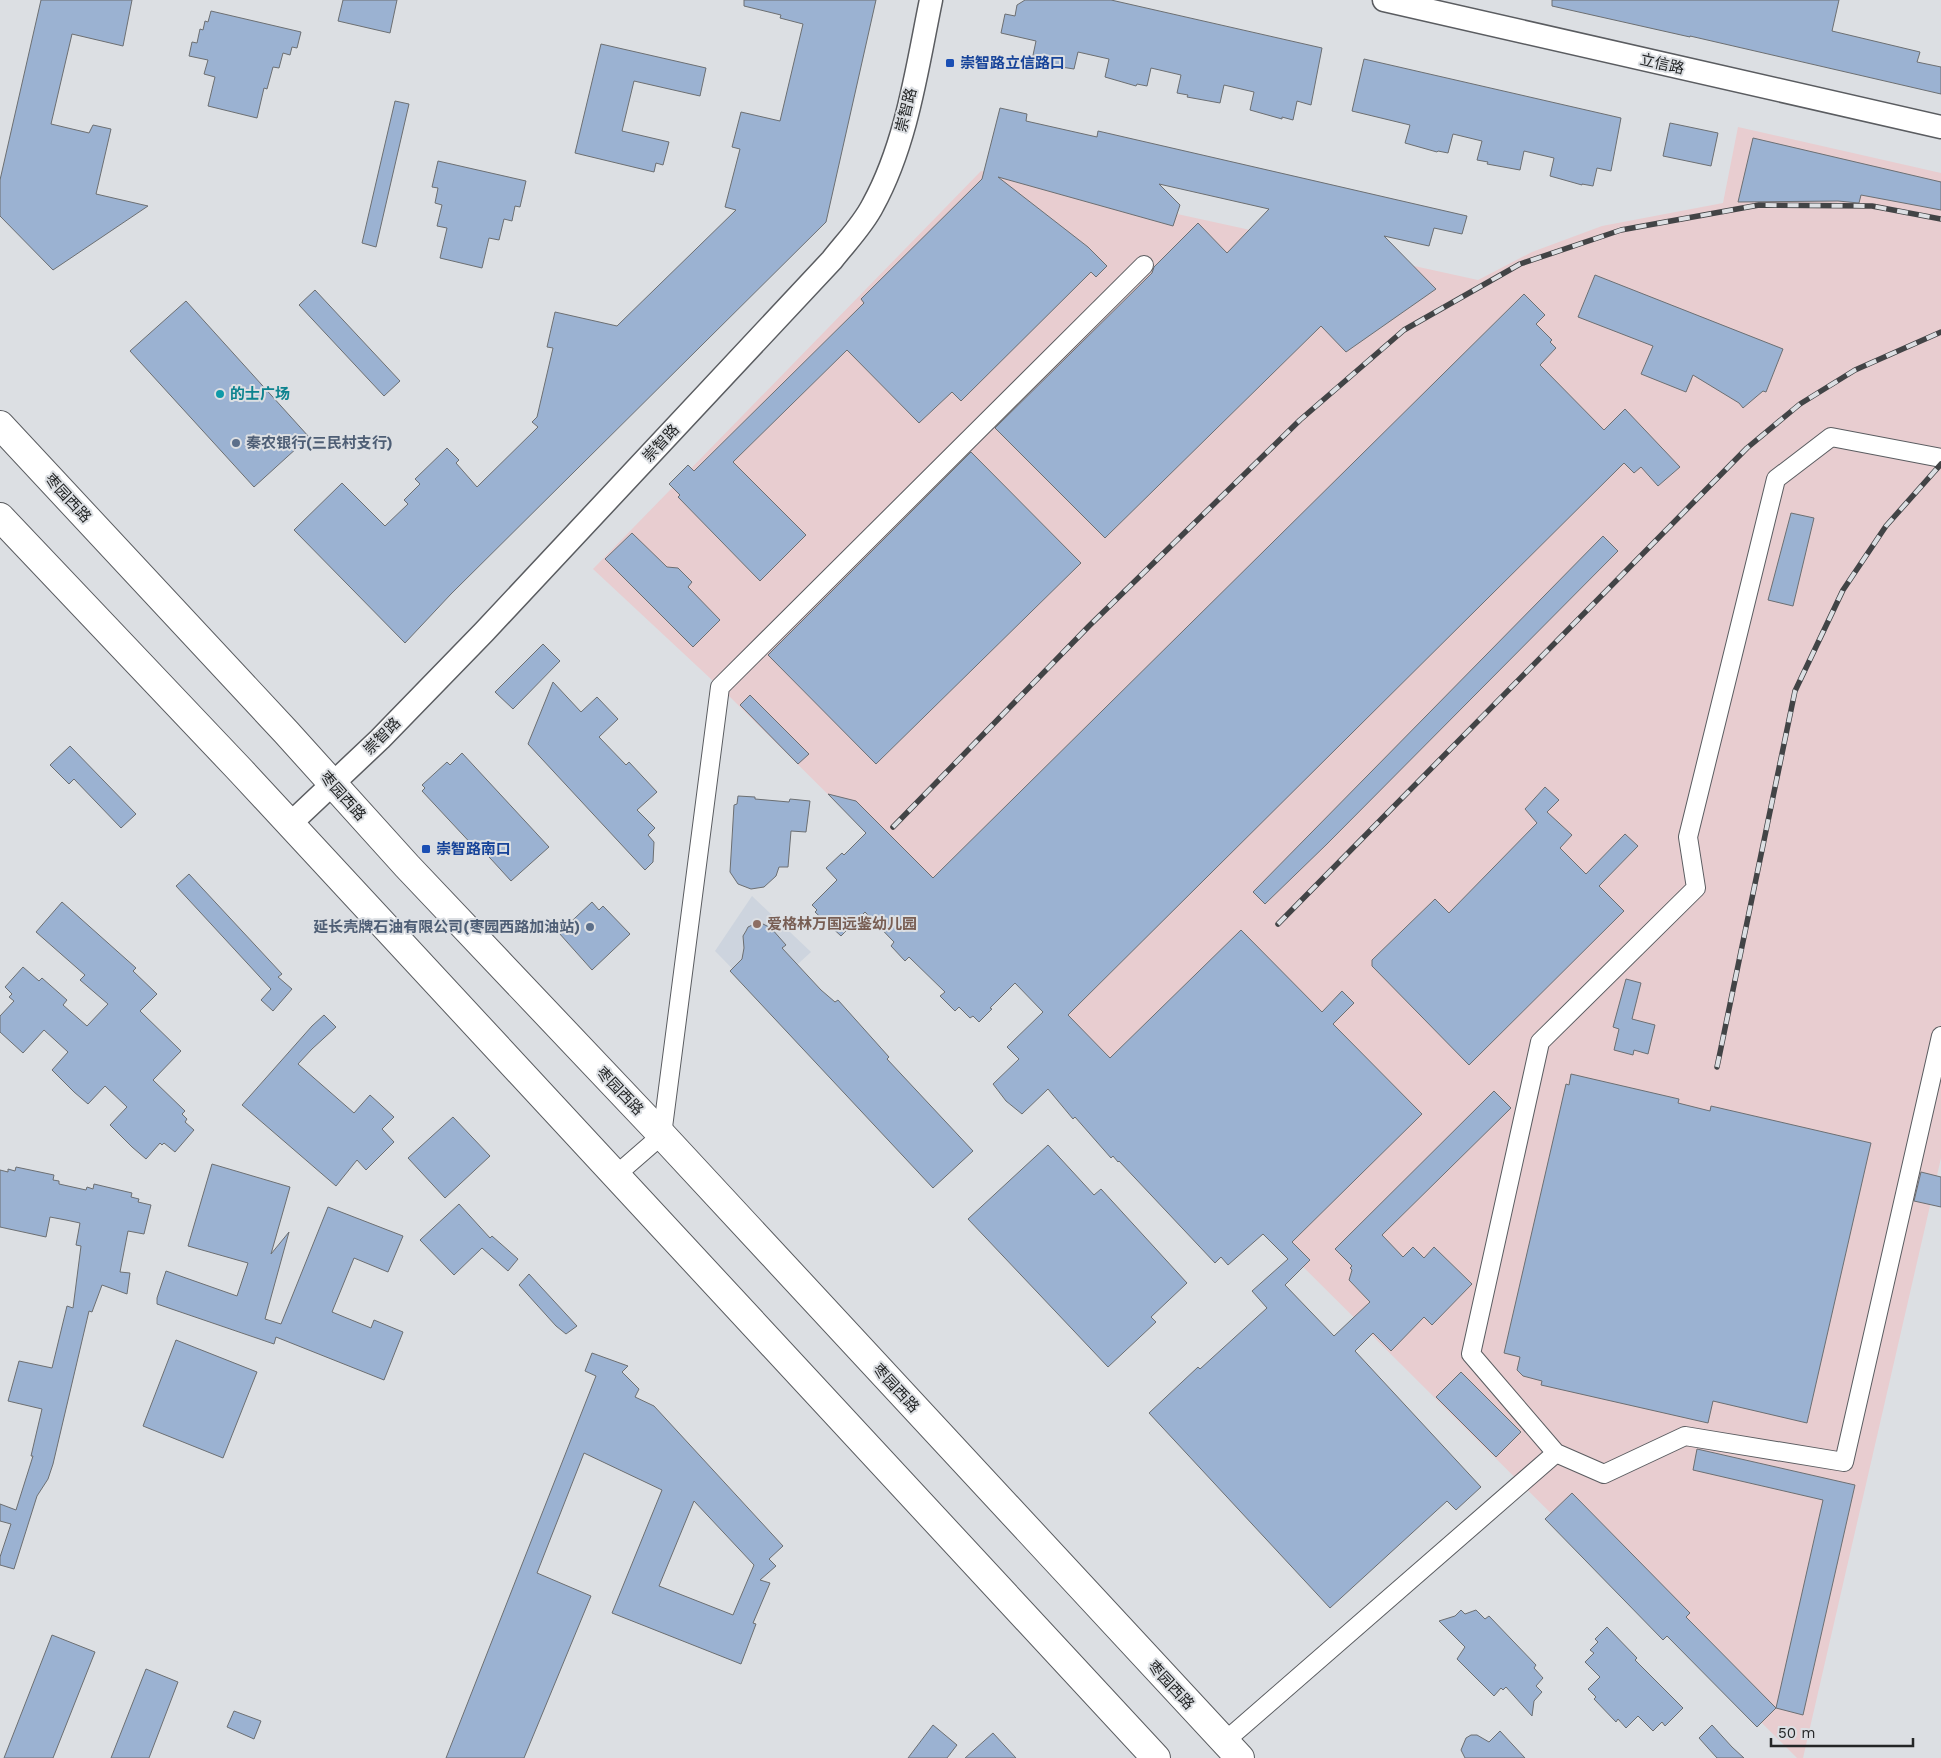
<svg xmlns="http://www.w3.org/2000/svg" width="1941" height="1758" viewBox="0 0 1941 1758" font-family="'Work Sans','Noto Sans SC',sans-serif">
<style>
.industrial{fill:#e8cdd0}
.built{fill:#cdd4de}
.building{fill:#9bb2d2;stroke:#6c6f72;fill-rule:evenodd}
.lines{fill:none;stroke-linecap:round;stroke-linejoin:round}
.minor-casing{stroke:#5a5c60;stroke-width:20}
.tertiary-casing{stroke:#5a5c60;stroke-width:25}
.primary-casing{stroke:#5a5c60;stroke-width:30}
.minor{stroke:#fff;stroke-width:18}
.tertiary{stroke:#fff;stroke-width:22}
.primary{stroke:#fff;stroke-width:28}
.rail-casing{stroke:#424446;stroke-width:5.5}
.rail{stroke:#dcdfe3;stroke-width:4;stroke-dasharray:11;stroke-linecap:butt}
.transit-dot{fill:#1a4fb4;stroke:#dcdfe3;stroke-width:2}
.culture-dot{fill:#0f9aa8;stroke:#dcdfe3;stroke-width:2}
.service-dot{fill:#5c6f8a;stroke:#dcdfe3;stroke-width:2}
.education-dot{fill:#8d6e63;stroke:#dcdfe3;stroke-width:2}
.labels{text-anchor:middle;stroke-width:4;stroke-linejoin:round;paint-order:stroke}
.transit-label{font-size:15px;font-weight:bold;fill:#164399;stroke:#dcdfe3;text-anchor:start}
.street-label{font-size:15px;fill:#242627;stroke:#dcdfe3}
.culture-label{font-size:15px;font-weight:bold;fill:#0d838f;stroke:#dcdfe3;text-anchor:start}
.service-label{font-size:15px;font-weight:bold;fill:#4e5e75;stroke:#dcdfe3;text-anchor:start}
.education-label{font-size:15px;font-weight:bold;fill:#785e54;stroke:#dcdfe3;text-anchor:start}
</style>
<rect width="100%" height="100%" fill="#dcdfe3"/>
<path class="industrial" d="M1738,127L1941,173V1158L1803,1758H1797L727,694L593,569L981,171L1478,280L1532,252L1602,226L1723,203Z"/>
<path class="built" d="M752,896L811,952L761,998L715,951Z"/>
<g class="building">
<path d="M41,0H132L123,46L72,34L51,124L89,133L93,125L111,129L96,194L148,206L53,270L0,216V180Z"/>
<path d="M343,0H397L390,33L338,21Z"/>
<path d="M744,0H876L826,222L451,594L405,643L294,530L342,483L385,526L408,504L404,500L420,484L415,479L447,448L459,460L456,463L477,487L538,427L532,422L537,417L553,348L547,347L555,312L617,326L736,210L725,207L740,149L732,147L741,112L780,121L803,24L780,18L781,15L744,6Z"/>
<path d="M1025,0H1111L1322,48L1311,105L1297,101L1293,120L1282,117V119L1250,110L1254,92L1224,85L1220,103L1187,97L1188,95L1177,93L1181,75L1151,68L1147,86L1137,84L1136,86L1105,77L1109,59L1078,52L1074,69L1042,64V62L1032,60L1036,41L1001,33L1005,14L1015,16L1017,5Z"/>
<path d="M1552,0H1839L1832,31L1920,52L1917,62L1941,67V94L1690,36V37L1552,6Z"/>
<path d="M211,11L301,32L297,48L292,47L290,55L283,53L279,68L273,67L267,89L264,88L257,118L208,106L215,77L204,74L208,60L189,56L192,42L197,43L200,29L203,30L205,21L208,22Z"/>
<path d="M601,44L706,68L700,96L634,81L622,131L669,142L663,165L656,163L654,172L575,153Z"/>
<path d="M1364,59L1621,118L1611,171L1597,168L1593,186L1582,184V185L1550,176L1554,158L1524,151L1520,170L1487,164L1488,162L1477,160L1482,141L1453,134L1448,153L1438,151L1437,152L1405,143L1410,125L1352,111Z"/>
<path d="M395,101L409,104L376,247L362,243Z"/>
<path d="M1000,108L1027,114L1026,121L1097,137L1098,131L1467,216L1462,234L1434,228L1429,246L1384,236L1436,289L1346,352L1321,326L1105,538L995,428L1152,273L1154,267L1198,223L1227,253L1269,209L1159,184L1180,205L1173,226L998,177L1088,247L1107,266L1096,277L1091,272L961,401L952,392L919,423L847,350L733,462L806,535L760,581L678,497L680,495L669,484L688,465L694,471L864,303L861,299L982,179Z"/>
<path d="M1670,123L1718,133L1711,166L1663,156Z"/>
<path d="M1753,138L1941,182V210L1861,195L1859,203L1838,201L1738,202Z"/>
<path d="M438,161L526,181L520,207L515,206L512,221L504,219L499,240L489,238L482,268L440,258L447,228L437,226L442,205L435,203L438,188L432,187Z"/>
<path d="M1595,275L1783,349L1766,392L1763,391L1743,408L1739,403L1693,375L1686,392L1641,374L1653,346L1578,317Z"/>
<path d="M315,290L400,381L384,396L299,305Z"/>
<path d="M1524,294L1545,315L1536,324L1552,340L1550,342L1556,348L1540,365L1604,430L1625,409L1680,467L1658,486L1641,467L1634,473L1624,463L1068,1015L1110,1058L1241,930L1322,1012L1342,991L1354,1003L1333,1024L1422,1114L1292,1242L1310,1260L1285,1285L1334,1336L1370,1302L1349,1280L1352,1270L1350,1268L1352,1266L1335,1249L1494,1091L1511,1108L1382,1235L1403,1257L1413,1247L1424,1258L1434,1247L1472,1284L1432,1325L1424,1317L1391,1351L1373,1333L1355,1351L1481,1487L1456,1510L1447,1501L1330,1608L1149,1413L1198,1367L1200,1369L1267,1308L1252,1291L1288,1259L1263,1234L1228,1265L1221,1257L1215,1263L1119,1161L1118,1162L1113,1156L1111,1158L1075,1117L1073,1119L1048,1089L1022,1114L1006,1101L993,1084L1019,1059L1007,1047L1043,1012L1015,983L990,1008L992,1009L979,1022L973,1016L970,1018L959,1007L955,1011L940,996L945,992L909,957L905,961L891,946L894,942L865,912L841,936L815,912L817,910L812,905L837,880L826,868L842,853L844,855L866,833L828,794L856,801L933,878Z"/>
<path d="M186,301L309,437L254,487L130,351Z"/>
<path d="M971,452L1081,563L876,764L768,655Z"/>
<path d="M1791,513L1814,518L1793,606L1768,600Z"/>
<path d="M632,533L667,567L678,568L692,582L688,587L720,620L693,647L605,559Z"/>
<path d="M1603,536L1618,551L1327,844L1265,904L1253,892Z"/>
<path d="M543,644L560,661L513,709L495,692Z"/>
<path d="M553,682L581,712L597,697L618,719L599,737L626,765L629,762L657,792L637,810L655,828L648,835L654,842L653,862L645,870L528,744Z"/>
<path d="M750,695L809,754L798,764L740,705Z"/>
<path d="M70,746L136,814L121,828L74,779L69,784L50,765Z"/>
<path d="M462,753L549,847L511,881L480,847L477,850L422,791L425,788L422,785L447,762L450,765Z"/>
<path d="M1545,787L1559,800L1547,812L1572,835L1560,848L1586,874L1625,834L1638,846L1599,886L1624,911L1469,1065L1372,966V960L1435,899L1449,913L1537,823L1525,809Z"/>
<path d="M738,796L755,797V799L789,802L790,799L810,801L806,832L791,831L788,867H779L776,876L764,887L751,889L738,884L730,872L734,805L737,804Z"/>
<path d="M189,874L282,974L278,977L292,989L273,1011L261,1000L271,989L176,886Z"/>
<path d="M62,902L136,968L133,971L157,994L140,1011L181,1051L153,1080L185,1111L182,1114L187,1119L185,1122L194,1130L175,1152L164,1143L162,1145L160,1143L146,1159L132,1147L110,1125L127,1107L105,1086L88,1104L74,1092L52,1070L68,1052L44,1030L23,1053L0,1032V1016L14,1001L9,997L12,994L5,987L23,967L39,981L42,978L67,1000L63,1005L87,1026L108,1004L80,980L85,975L36,932Z"/>
<path d="M592,902L599,910L603,906L630,934L592,970L559,933Z"/>
<path d="M759,922L771,928L786,945L782,948L821,990L835,1002L838,1000L889,1057L887,1059L973,1151L933,1188L730,971L742,959L744,948L743,936L746,931L748,927Z"/>
<path d="M1626,979L1641,983L1632,1019L1655,1025L1648,1054L1634,1050L1633,1055L1614,1050L1619,1029L1613,1027Z"/>
<path d="M324,1015L336,1027L312,1049L298,1064L354,1113L370,1095L394,1117L382,1129L394,1142L366,1170L357,1160L336,1186L242,1105L312,1026Z"/>
<path d="M1571,1074L1679,1099L1678,1103L1710,1111L1711,1106L1871,1143L1807,1423L1713,1401L1708,1423L1541,1385L1542,1381L1523,1376L1517,1370L1520,1357L1504,1353L1566,1084L1569,1085Z"/>
<path d="M453,1117L490,1156L445,1198L408,1158Z"/>
<path d="M1048,1145L1094,1195L1101,1189L1187,1283L1151,1317L1156,1322L1108,1367L968,1219Z"/>
<path d="M212,1164L290,1187L271,1254L289,1232L265,1319L281,1324L328,1207L403,1236L388,1272L354,1258L332,1312L371,1328L374,1320L403,1332L384,1380L276,1337L274,1344L157,1304V1298L166,1271L237,1296L248,1263L188,1246Z"/>
<path d="M16,1167L54,1175L53,1180L59,1181V1184L86,1190L87,1187L93,1189L94,1184L132,1193L131,1197L139,1199L138,1202L151,1205L144,1234L128,1231L120,1272L130,1273L127,1294L102,1285L92,1312L89,1311L53,1464L48,1479L37,1496L14,1569L0,1565V1557L11,1524L0,1521V1504L16,1510L33,1456H31L42,1409L8,1401L19,1361L52,1368L67,1306L73,1308L81,1246L76,1245L80,1223L66,1220L50,1217L46,1237L0,1227V1170L8,1172V1169L15,1171Z"/>
<path d="M1921,1172L1941,1177V1207L1914,1201Z"/>
<path d="M459,1204L490,1238L492,1236L518,1259L508,1271L482,1248L454,1275L420,1240Z"/>
<path d="M529,1274L577,1326L566,1334L556,1326L519,1285Z"/>
<path d="M176,1340L257,1372L223,1458L143,1426Z"/>
<path d="M592,1353L628,1366L622,1372L639,1389L635,1397L654,1406L783,1546L769,1559L776,1566L760,1580L770,1583L753,1623L756,1624L741,1664L612,1613L662,1490L584,1453L537,1573L591,1596L524,1758H446L596,1376L585,1371ZM694,1501L754,1565L733,1615L659,1586Z"/>
<path d="M1461,1372L1521,1432L1496,1457L1436,1397Z"/>
<path d="M1697,1449L1855,1485L1803,1715L1776,1708L1757,1727L1667,1636L1663,1640L1545,1519L1572,1493L1690,1613L1686,1617L1776,1708L1823,1500L1693,1470Z"/>
<path d="M1461,1610L1465,1614L1476,1610L1485,1619L1489,1616L1536,1665L1534,1668L1543,1678L1536,1686L1542,1692L1534,1701L1532,1716L1506,1687L1503,1690L1501,1688L1494,1696L1457,1659L1465,1647L1439,1621L1455,1616Z"/>
<path d="M1607,1627L1637,1658L1635,1660L1683,1708L1665,1726L1662,1722L1653,1731L1638,1716L1626,1728L1618,1719L1616,1722L1594,1699L1596,1697L1588,1689L1600,1677L1585,1662L1594,1653L1590,1650L1598,1642L1595,1639Z"/>
<path d="M52,1635L95,1652L53,1758H4Z"/>
<path d="M146,1669L178,1682L149,1758H111Z"/>
<path d="M234,1711L261,1721L254,1739L227,1727Z"/>
<path d="M933,1725L957,1745L947,1758H908Z"/>
<path d="M1712,1725L1732,1747L1744,1758H1717L1699,1738Z"/>
<path d="M1500,1731L1525,1758H1465L1461,1750L1466,1738L1471,1735H1477L1489,1742Z"/>
<path d="M993,1733L1016,1758H965Z"/>
</g>
<g class="lines">
<defs>
<g id="minor">
<path d="M1941,458L1831,437L1776,479L1688,837L1696,888L1540,1042L1471,1354L1556,1453L1604,1474L1685,1436L1844,1462L1941,1036"/>
<path d="M616,1175L662,1135L720,687L1144,265"/>
<path d="M1224,1742L1556,1453"/>
</g>
<g id="tertiary">
<path d="M1384,0L1941,127"/>
<path d="M290,824L380,739L484,632L832,260C846,242 863,225 873,205C907,143 917,68 931,0"/>
</g>
<g id="primary">
<path d="M0,425L286,732L407,866L662,1135L1240,1758"/>
<path d="M0,517L241,771L1156,1758"/>
</g>
</defs>
<use href="#minor" class="minor-casing"/>
<use href="#tertiary" class="tertiary-casing"/>
<use href="#primary" class="primary-casing"/>
<use href="#minor" class="minor"/>
<use href="#tertiary" class="tertiary"/>
<use href="#primary" class="primary"/>
<defs>
<g id="rail">
<path d="M893,827L1089,626L1300,420L1404,330L1520,264L1621,230L1759,205L1872,206L1941,219"/>
<path d="M1278,924L1747,448L1800,404L1855,370L1941,332"/>
<path d="M1717,1067L1795,691L1843,590L1886,526L1941,464"/>
</g>
</defs>
<use href="#rail" class="rail-casing"/>
<use href="#rail" class="rail"/>
</g>
<g class="transit-dot">
<rect x="945" y="58" width="10" height="10" rx="2.5"/>
<rect x="421" y="844" width="10" height="10" rx="2.5"/>
</g>
<circle class="culture-dot" cx="220" cy="394" r="5"/>
<g class="service-dot">
<circle cx="236" cy="443" r="5"/>
<circle cx="590" cy="927" r="5"/>
</g>
<circle class="education-dot" cx="757" cy="924" r="5"/>
<g class="labels">
<g class="transit-label">
<text x="960" y="68">崇智路立信路口</text>
<text x="436" y="854">崇智路南口</text>
</g>
<g class="street-label">
<text transform="translate(1662 64) rotate(13)" y="5">立信路</text>
<text transform="translate(906 110) rotate(-76)" y="5">崇智路</text>
<text transform="translate(661 443) rotate(-47)" y="5">崇智路</text>
<text transform="translate(68 498) rotate(47)" y="5">枣园西路</text>
<text transform="translate(382 736) rotate(-45)" y="5">崇智路</text>
<text transform="translate(343 796) rotate(48)" y="5">枣园西路</text>
<text transform="translate(620 1091) rotate(46)" y="5">枣园西路</text>
<text transform="translate(896 1388) rotate(47)" y="5">枣园西路</text>
<text transform="translate(1171 1685) rotate(47)" y="5">枣园西路</text>
</g>
<g class="culture-label">
<text x="230" y="399">的士广场</text>
</g>
<g class="service-label">
<text x="246" y="448">秦农银行(三民村支行)</text>
<text x="580" y="932" text-anchor="end">延长壳牌石油有限公司(枣园西路加油站)</text>
</g>
<g class="education-label">
<text x="767" y="929">爱格林万国远鉴幼儿园</text>
</g>
</g>
<path d="M1771 1738v8h142v-8" fill="none" stroke="#242627" stroke-width="2.5"/>
<text x="1778" y="1738" font-size="15" fill="#242627" stroke="#dcdfe3" stroke-width="4" paint-order="stroke">50 m</text>
</svg>
